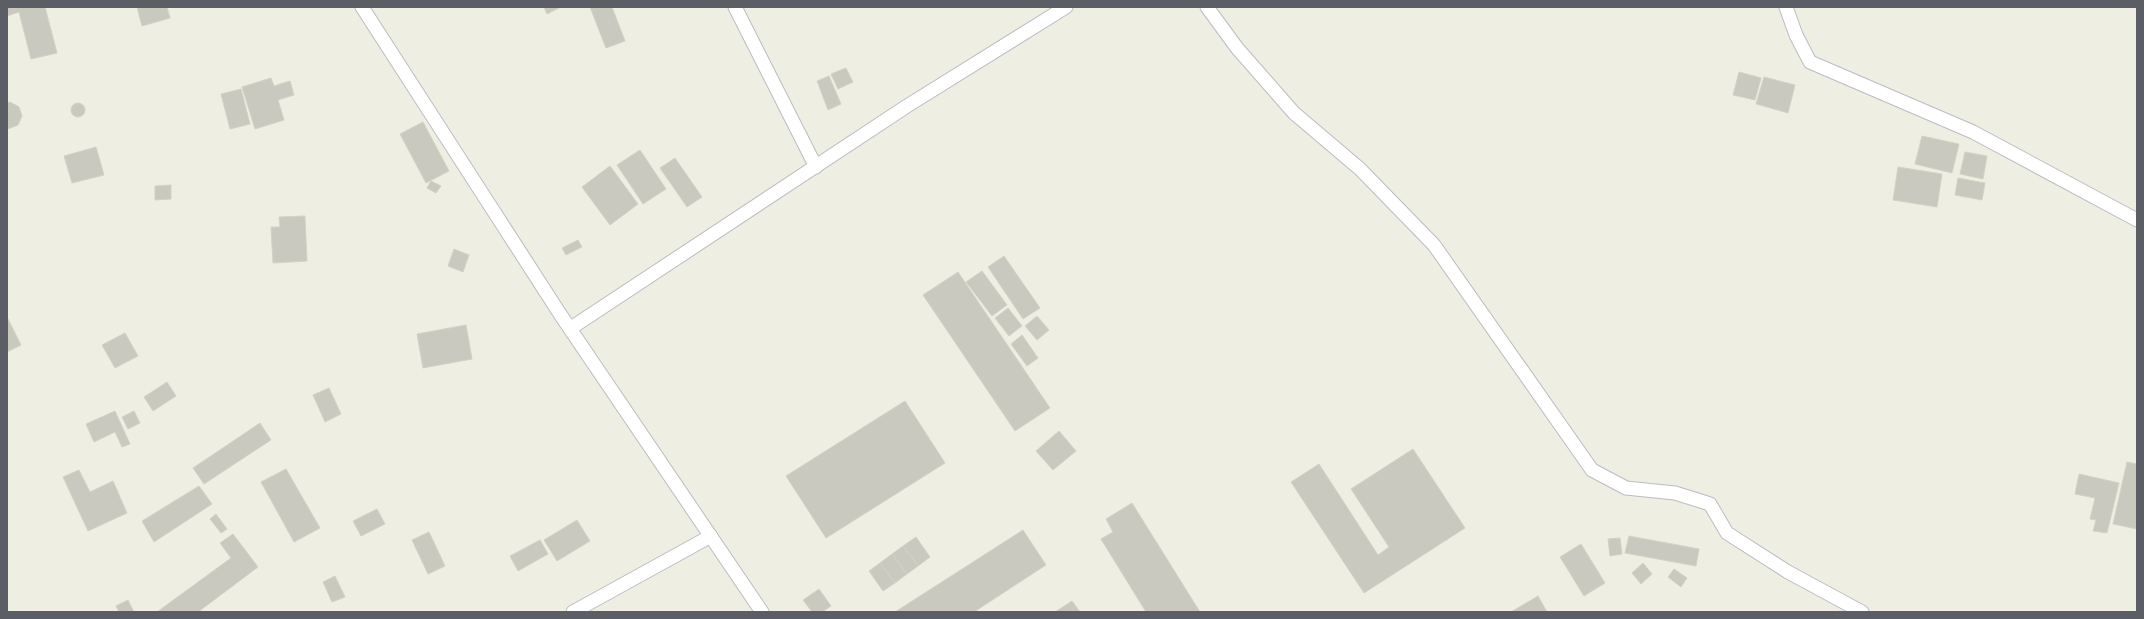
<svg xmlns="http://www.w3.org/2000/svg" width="2144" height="619" viewBox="0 0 2144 619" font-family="Overpass,sans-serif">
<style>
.building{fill:#cac9c0;stroke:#d4d2c1}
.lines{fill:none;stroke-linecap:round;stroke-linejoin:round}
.service-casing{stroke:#bbbcc3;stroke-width:15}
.service{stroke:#fff;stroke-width:13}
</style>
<rect width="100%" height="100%" fill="#efeee3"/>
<g class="building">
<path d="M7,7H45L57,53L31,59L19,12L7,16Z"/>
<path d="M137,7H167L170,18L142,26Z"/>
<path d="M544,7H561L547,14Z"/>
<path d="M590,7H612L625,41L606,48Z"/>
<path d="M846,68L853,82L838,89L831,74Z"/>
<path d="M1739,72L1761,78L1755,100L1733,95Z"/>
<path d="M829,76L841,104L828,110L817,81Z"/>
<path d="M1764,77L1795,85L1788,113L1756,104Z"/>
<path d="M271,78L274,86L290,81L294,95L278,100L284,120L255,129L242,87Z"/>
<path d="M241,89L250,124L230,129L221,94Z"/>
<path d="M10,102L19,107L22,116L18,125L8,129L7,103Z"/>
<circle cx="78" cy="110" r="7"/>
<path d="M423,122L449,171L426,183L400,134Z"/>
<path d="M1922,136L1959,144L1952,173L1915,164Z"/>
<path d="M96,147L104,175L72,183L64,156Z"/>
<path d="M640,150L666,189L643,204L617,165Z"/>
<path d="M1965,152L1987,156L1983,179L1960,174Z"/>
<path d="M675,158L702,197L687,207L660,168Z"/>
<path d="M610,166L638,204L610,225L582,187Z"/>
<path d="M1898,167L1942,174L1937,207L1893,200Z"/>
<path d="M1958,178L1985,183L1982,200L1955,195Z"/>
<path d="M431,181L441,186L436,193L427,188Z"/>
<path d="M171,185V199L155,200V186Z"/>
<path d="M305,216L307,261L273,263L271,227H280L279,217Z"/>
<path d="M578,240L582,247L566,255L562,248Z"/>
<path d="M454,249L469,255L463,272L448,266Z"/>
<path d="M1004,256L1040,308L1023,319L988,267Z"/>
<path d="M982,271L1007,305L992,316L966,282Z"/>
<path d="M958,272L1050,408L1015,431L923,295Z"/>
<path d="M1008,308L1022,326L1009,336L995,318Z"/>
<path d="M1037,316L1049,330L1037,340L1025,326Z"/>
<path d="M7,317L21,345L7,352Z"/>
<path d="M466,325L472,359L423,368L417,334Z"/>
<path d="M125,333L138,356L115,368L102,345Z"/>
<path d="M1022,335L1038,358L1027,366L1011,344Z"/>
<path d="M167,382L176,396L153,411L144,397Z"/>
<path d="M329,388L341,414L325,422L313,395Z"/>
<path d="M905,401L945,463L826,538L786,476Z"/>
<path d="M115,411L130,444L122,447L115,432L94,442L86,424Z"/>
<path d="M134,411L140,423L128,429L122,417Z"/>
<path d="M260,423L271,440L204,484L193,468Z"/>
<path d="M1059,431L1076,451L1053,470L1036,451Z"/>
<path d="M1413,449L1465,528L1364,593L1291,482L1319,464L1378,555L1389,547L1351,489Z"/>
<path d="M2127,462L2137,464V529L2113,524Z"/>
<path d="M286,469L320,528L294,542L261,482Z"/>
<path d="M79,470L90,492L113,481L127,513L88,531L63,477Z"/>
<path d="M2079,474L2119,483L2107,533L2093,531L2096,520L2090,519L2095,498L2075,494Z"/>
<path d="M199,486L212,504L154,542L142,521Z"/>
<path d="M1132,503L1200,612H1146L1101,539L1113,532L1106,519Z"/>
<path d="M377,509L385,524L361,536L353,521Z"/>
<path d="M216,514L227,529L221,533L210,519Z"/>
<path d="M577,520L590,541L557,561L544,540Z"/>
<path d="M1023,530L1046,565L974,612H895Z"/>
<path d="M429,532L445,566L428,574L412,540Z"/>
<path d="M233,534L258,567L198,612H157L231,558L220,543Z"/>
<path d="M1629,536L1699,549L1696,566L1625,553Z"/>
<path d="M916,537L930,557L918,566L903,546Z"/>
<path d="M1620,538L1622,554L1610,556L1608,539Z"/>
<path d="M540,540L548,554L518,571L510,556Z"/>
<path d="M1581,544L1605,583L1584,596L1560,557Z"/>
<path d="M903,546L918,566L907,574L892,554Z"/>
<path d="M892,554L907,574L895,583L880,563Z"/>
<path d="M880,563L895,583L883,591L869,571Z"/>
<path d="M1643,563L1652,574L1641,584L1632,573Z"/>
<path d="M1674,569L1687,578L1681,587L1668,577Z"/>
<path d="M335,576L345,597L332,602L323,582Z"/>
<path d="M819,589L831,606L822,612H812L803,600Z"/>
<path d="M1538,596L1547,612H1511Z"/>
<path d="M128,600L134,612H119L116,606Z"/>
<path d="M1072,601L1080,612H1055Z"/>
</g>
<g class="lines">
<defs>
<g id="service">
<path d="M362,7L560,314L762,612"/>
<path d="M735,7L816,167"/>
<path d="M1207,7L1237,48L1294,113L1360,169L1434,245L1592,470L1626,488L1675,493L1710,504L1727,533L1788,572L1862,612"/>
<path d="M1786,7L1796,35L1810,62L1973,132L2137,220"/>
<path d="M571,328L907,106L1066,7"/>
<path d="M573,612L711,536"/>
</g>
</defs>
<use href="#service" class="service-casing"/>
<use href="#service" class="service"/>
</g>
<rect width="2144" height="619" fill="none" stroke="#5b5e65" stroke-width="16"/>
</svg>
